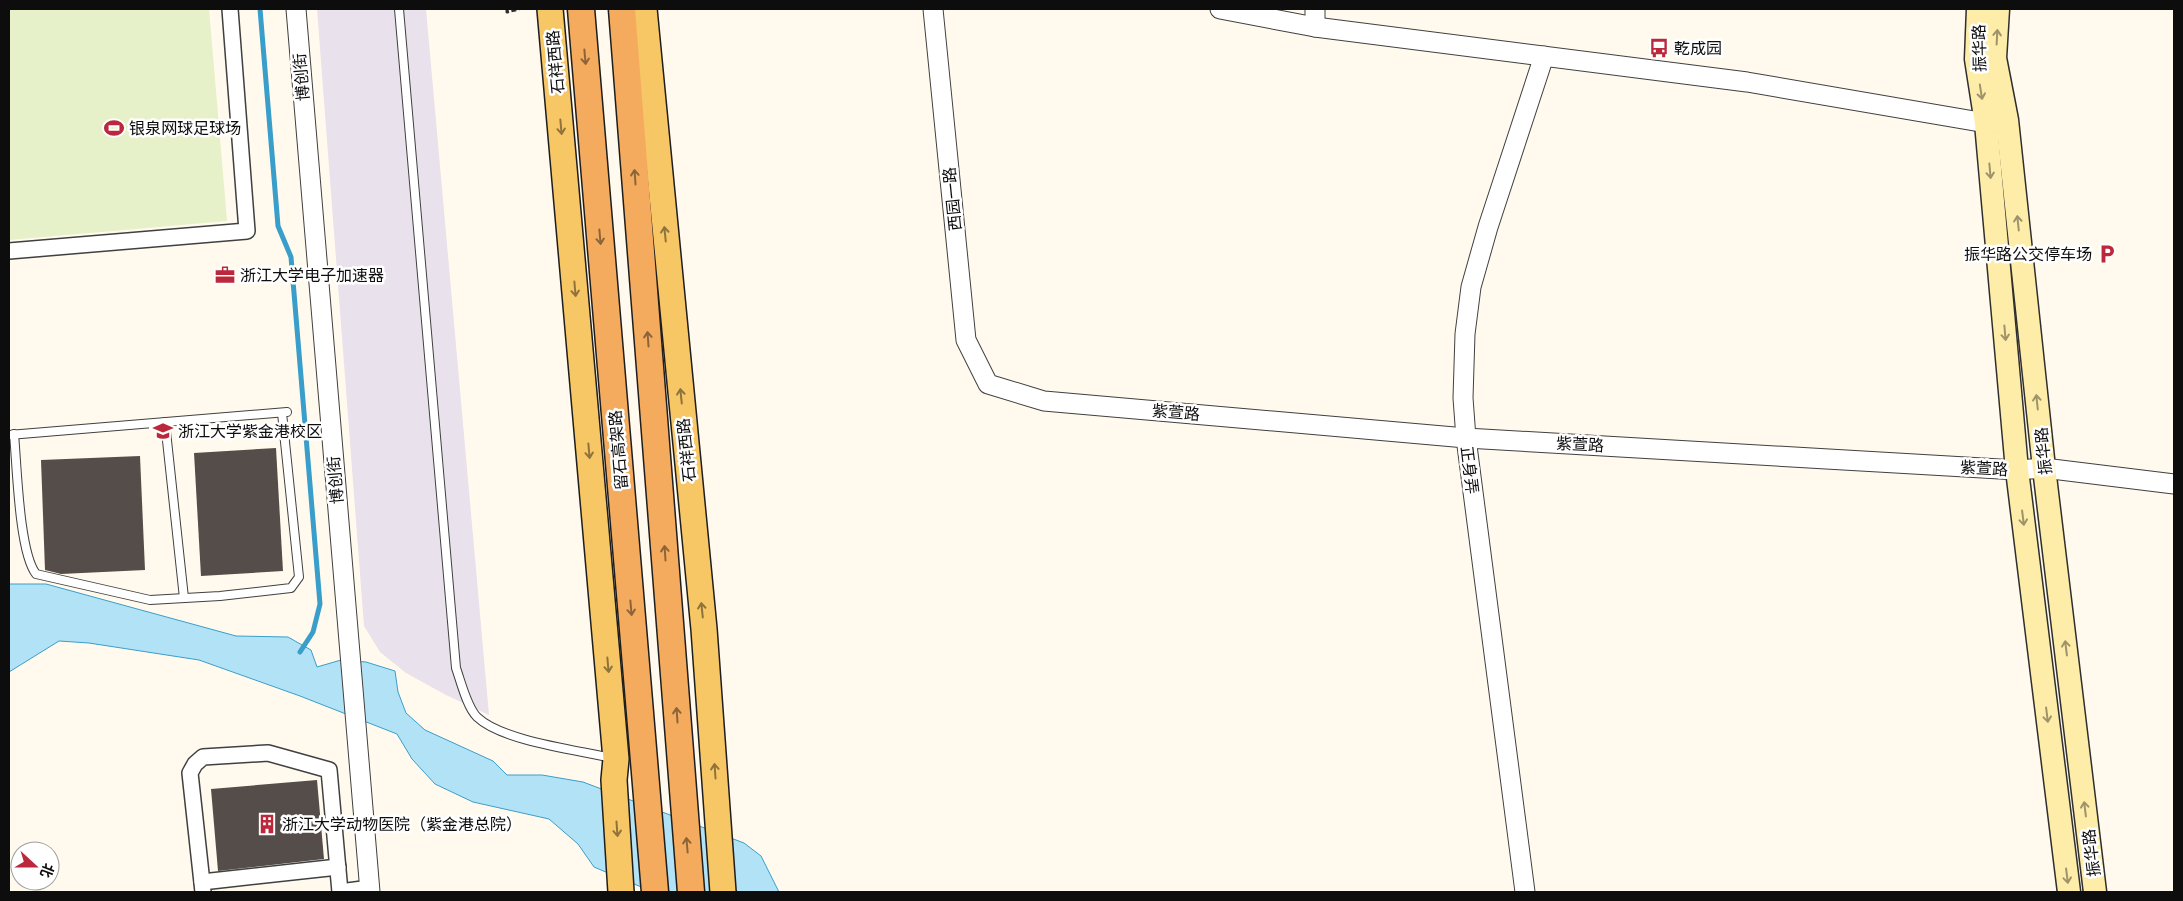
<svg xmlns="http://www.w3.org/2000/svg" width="2183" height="901" viewBox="0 0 2183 901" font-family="'IBM Plex Serif','Noto Sans SC',serif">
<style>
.industrial{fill:#e9e1eb}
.pitch{fill:#e6f0c9}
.water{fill:#b2e2f5;stroke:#3a9ecb}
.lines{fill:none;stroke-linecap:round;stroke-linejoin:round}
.stream{stroke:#3a9ecb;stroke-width:5}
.building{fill:#554d49}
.service-casing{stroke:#404040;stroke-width:10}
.minor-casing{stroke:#404040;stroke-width:18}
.tertiary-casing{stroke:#404040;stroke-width:21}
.secondary-casing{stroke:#2f2f2f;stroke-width:25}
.primary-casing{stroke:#1e1e1e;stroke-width:28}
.trunk-casing{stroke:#1e1e1e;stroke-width:29}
.path{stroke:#2f2f2f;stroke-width:3;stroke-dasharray:5 2.5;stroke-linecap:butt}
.service{stroke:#fff;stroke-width:8}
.minor{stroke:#fff;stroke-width:15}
.tertiary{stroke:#fff;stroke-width:19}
.secondary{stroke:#feeda8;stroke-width:22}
.primary{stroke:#f7c665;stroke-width:25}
.trunk{stroke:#f4ab5e;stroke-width:26}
.oneway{stroke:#9e936a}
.oneway2{stroke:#8c643a}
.oneway3{stroke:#8e733d}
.labels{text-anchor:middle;stroke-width:5;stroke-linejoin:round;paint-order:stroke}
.poi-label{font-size:16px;fill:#0d0d0d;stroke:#fff;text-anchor:start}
.street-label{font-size:16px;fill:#0d0d0d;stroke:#fff}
</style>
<rect width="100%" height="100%" fill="#fffaed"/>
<path class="industrial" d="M317,9H426L489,715L446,695L406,673L380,652L364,626Z"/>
<path class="pitch" d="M9,9H209L227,221L9,240Z"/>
<path class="water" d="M9,584H46L236,636L288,637L311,650L317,667L341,660L366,662L395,671L398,692L406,713L425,730L493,761L507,775H542L583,782L744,843L761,856L779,892H653L594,867L578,844L549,819L473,802L435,784L412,759L397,734L300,696L199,660L89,643L59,641L9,672Z"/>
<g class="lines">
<path class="stream" d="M260,9L278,226L291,257L320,604L313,632L300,652"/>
</g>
<g class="building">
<path d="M276,448L283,571L201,576L194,453Z"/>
<path d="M140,456L145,570L61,574L45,570L41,460Z"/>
<path d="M317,780L324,859L218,871L211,789Z"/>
</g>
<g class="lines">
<defs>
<g id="service">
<path d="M399,9L456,668C461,682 467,707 477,717C502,741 577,750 612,758"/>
<path d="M165,422L184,598"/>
<path d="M14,434C17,466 19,552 36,574L150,600L220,596L291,588L299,577L282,413"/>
<path d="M9,435L287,412"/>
</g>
<g id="minor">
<path d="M9,251L247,231L230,9"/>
<path d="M202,882L338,867"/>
<path d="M203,892L190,773L195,764L203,757L268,753L329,770L340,892"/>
<path d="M340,892L370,888"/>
</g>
<g id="tertiary">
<path d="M296,9L370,892"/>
<path d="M933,9L966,340L988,384L1044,401L1466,438L2017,470L2044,468L2174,484"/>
<path d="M1220,9L1315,27L1747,82L1986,123L2000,121"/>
<path d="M1315,27V9"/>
<path d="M1525,892L1466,438L1463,398L1465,334L1471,287L1488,227L1544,56"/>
</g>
<g id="secondary">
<path d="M1978,9L1976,59L1986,123L2017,470L2069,892"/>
<path d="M1998,9L1995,58L2007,120L2044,468L2095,892"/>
</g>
<g id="primary">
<path d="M550,9L616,759L614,780L621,892"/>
<path d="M644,9L704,629L723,892"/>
</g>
<g id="trunk">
<path d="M581,9L655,892"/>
<path d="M622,9L691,892"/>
</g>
</defs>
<use href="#service" class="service-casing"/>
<use href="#minor" class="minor-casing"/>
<use href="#tertiary" class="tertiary-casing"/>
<use href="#secondary" class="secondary-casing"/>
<use href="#primary" class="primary-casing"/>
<use href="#trunk" class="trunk-casing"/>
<path class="path" d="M507,9V12L519,9"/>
<use href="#service" class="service"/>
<use href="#minor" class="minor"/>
<use href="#tertiary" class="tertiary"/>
<use href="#secondary" class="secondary"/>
<use href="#primary" class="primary"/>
<use href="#trunk" class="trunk"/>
</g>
<defs><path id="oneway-shaft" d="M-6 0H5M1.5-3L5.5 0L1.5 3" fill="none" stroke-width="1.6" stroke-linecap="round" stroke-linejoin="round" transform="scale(1.25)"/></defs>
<g class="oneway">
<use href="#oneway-shaft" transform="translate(1997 37) rotate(-87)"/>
<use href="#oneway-shaft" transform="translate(1981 92) rotate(81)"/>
<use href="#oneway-shaft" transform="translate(1990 171) rotate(85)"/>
<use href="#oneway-shaft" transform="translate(2018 223) rotate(-96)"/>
<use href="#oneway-shaft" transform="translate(2005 333) rotate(85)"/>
<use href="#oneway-shaft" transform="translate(2037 402) rotate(-96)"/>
<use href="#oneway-shaft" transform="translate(2023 518) rotate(83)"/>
<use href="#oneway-shaft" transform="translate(2066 648) rotate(-97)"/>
<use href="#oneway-shaft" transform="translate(2047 715) rotate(83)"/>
<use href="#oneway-shaft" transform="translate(2085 809) rotate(-97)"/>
<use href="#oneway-shaft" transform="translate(2067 876) rotate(83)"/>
</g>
<g class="oneway2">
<use href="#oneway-shaft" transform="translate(585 57) rotate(85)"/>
<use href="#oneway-shaft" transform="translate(635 177) rotate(-94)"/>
<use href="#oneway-shaft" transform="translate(600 237) rotate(85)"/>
<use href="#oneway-shaft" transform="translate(648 339) rotate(-94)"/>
<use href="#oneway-shaft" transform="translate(665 553) rotate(-94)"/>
<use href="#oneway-shaft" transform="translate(631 608) rotate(85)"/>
<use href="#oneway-shaft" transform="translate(677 715) rotate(-94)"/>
<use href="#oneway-shaft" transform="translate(687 845) rotate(-95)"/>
</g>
<g class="oneway3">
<use href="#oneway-shaft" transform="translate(561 127) rotate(85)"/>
<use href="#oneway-shaft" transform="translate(665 234) rotate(-96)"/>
<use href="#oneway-shaft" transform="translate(575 289) rotate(85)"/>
<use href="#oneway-shaft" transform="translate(681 396) rotate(-96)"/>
<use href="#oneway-shaft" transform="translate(589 451) rotate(85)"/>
<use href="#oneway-shaft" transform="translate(702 610) rotate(-96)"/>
<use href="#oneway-shaft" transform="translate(608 665) rotate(85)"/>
<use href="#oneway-shaft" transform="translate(715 771) rotate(-94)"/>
<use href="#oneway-shaft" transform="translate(617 829) rotate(86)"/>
</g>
<defs>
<symbol id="bus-bare" viewBox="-9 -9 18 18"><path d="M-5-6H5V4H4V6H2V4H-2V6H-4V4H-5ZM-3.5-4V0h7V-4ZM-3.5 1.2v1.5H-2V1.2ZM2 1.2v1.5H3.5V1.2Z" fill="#bb273b" stroke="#fff" stroke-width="2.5" paint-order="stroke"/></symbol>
<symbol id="stadium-bare" viewBox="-9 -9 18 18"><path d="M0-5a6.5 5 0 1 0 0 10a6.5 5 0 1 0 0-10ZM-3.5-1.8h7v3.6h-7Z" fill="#bb273b" stroke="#fff" stroke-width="2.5" paint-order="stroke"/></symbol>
<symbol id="parking-bare" viewBox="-9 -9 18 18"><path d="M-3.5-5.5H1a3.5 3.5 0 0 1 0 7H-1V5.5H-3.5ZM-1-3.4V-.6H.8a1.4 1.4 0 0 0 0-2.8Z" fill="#bb273b" stroke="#fff" stroke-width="2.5" paint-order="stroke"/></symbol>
<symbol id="office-bare" viewBox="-9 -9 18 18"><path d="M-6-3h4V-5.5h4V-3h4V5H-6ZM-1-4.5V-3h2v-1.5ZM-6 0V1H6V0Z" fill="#bb273b" stroke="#fff" stroke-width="2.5" paint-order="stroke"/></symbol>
<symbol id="university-bare" viewBox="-9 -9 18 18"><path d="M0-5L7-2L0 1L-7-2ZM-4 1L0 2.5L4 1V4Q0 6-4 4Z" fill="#bb273b" stroke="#fff" stroke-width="2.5" paint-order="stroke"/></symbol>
<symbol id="building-bare" viewBox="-9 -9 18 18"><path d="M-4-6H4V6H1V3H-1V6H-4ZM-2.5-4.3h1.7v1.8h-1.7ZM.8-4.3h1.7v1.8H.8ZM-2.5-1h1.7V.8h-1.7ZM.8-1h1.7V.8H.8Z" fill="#bb273b" stroke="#fff" stroke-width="2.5" paint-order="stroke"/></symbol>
</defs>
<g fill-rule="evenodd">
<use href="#bus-bare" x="1645" y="34" width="28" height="28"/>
<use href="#stadium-bare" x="100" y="114" width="28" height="28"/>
<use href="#parking-bare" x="2093" y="240" width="28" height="28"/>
<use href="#office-bare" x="211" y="261" width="28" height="28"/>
<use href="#university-bare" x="149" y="417" width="28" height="28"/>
<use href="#building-bare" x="253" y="810" width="28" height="28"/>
</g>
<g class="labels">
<g class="poi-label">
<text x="1674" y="54">乾成园</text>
<text x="129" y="134">银泉网球足球场</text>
<text x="2092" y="260" text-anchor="end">振华路公交停车场</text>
<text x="240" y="281">浙江大学电子加速器</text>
<text x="178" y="437">浙江大学紫金港校区</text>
<text x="282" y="830">浙江大学动物医院（紫金港总院）</text>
</g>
<g class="street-label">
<text transform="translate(1979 48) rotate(-91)" y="6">振华路</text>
<text transform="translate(555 62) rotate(-95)" y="6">石祥西路</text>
<text transform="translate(301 77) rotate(-95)" y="6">博创街</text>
<text transform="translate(952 199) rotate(-96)" y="6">西园一路</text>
<text transform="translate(1176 412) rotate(5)" y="6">紫萱路</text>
<text transform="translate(1580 444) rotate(3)" y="6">紫萱路</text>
<text transform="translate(618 450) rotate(-95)" y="6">留石高架路</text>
<text transform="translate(686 450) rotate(-96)" y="6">石祥西路</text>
<text transform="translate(2043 451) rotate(-96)" y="6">振华路</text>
<text transform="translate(1984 468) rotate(3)" y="6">紫萱路</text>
<text transform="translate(1470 470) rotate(83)" y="6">正身弄</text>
<text transform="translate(335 480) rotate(-95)" y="6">博创街</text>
<text transform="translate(2091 853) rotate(-97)" y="6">振华路</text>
</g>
</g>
<rect width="2183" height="901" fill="none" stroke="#0d0d0d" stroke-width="20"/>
<g transform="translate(35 866) rotate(111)"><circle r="24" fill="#ffffff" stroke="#9e9e9e"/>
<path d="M0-4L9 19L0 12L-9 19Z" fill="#bb273b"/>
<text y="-8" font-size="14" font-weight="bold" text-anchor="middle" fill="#0d0d0d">北</text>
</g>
</svg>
